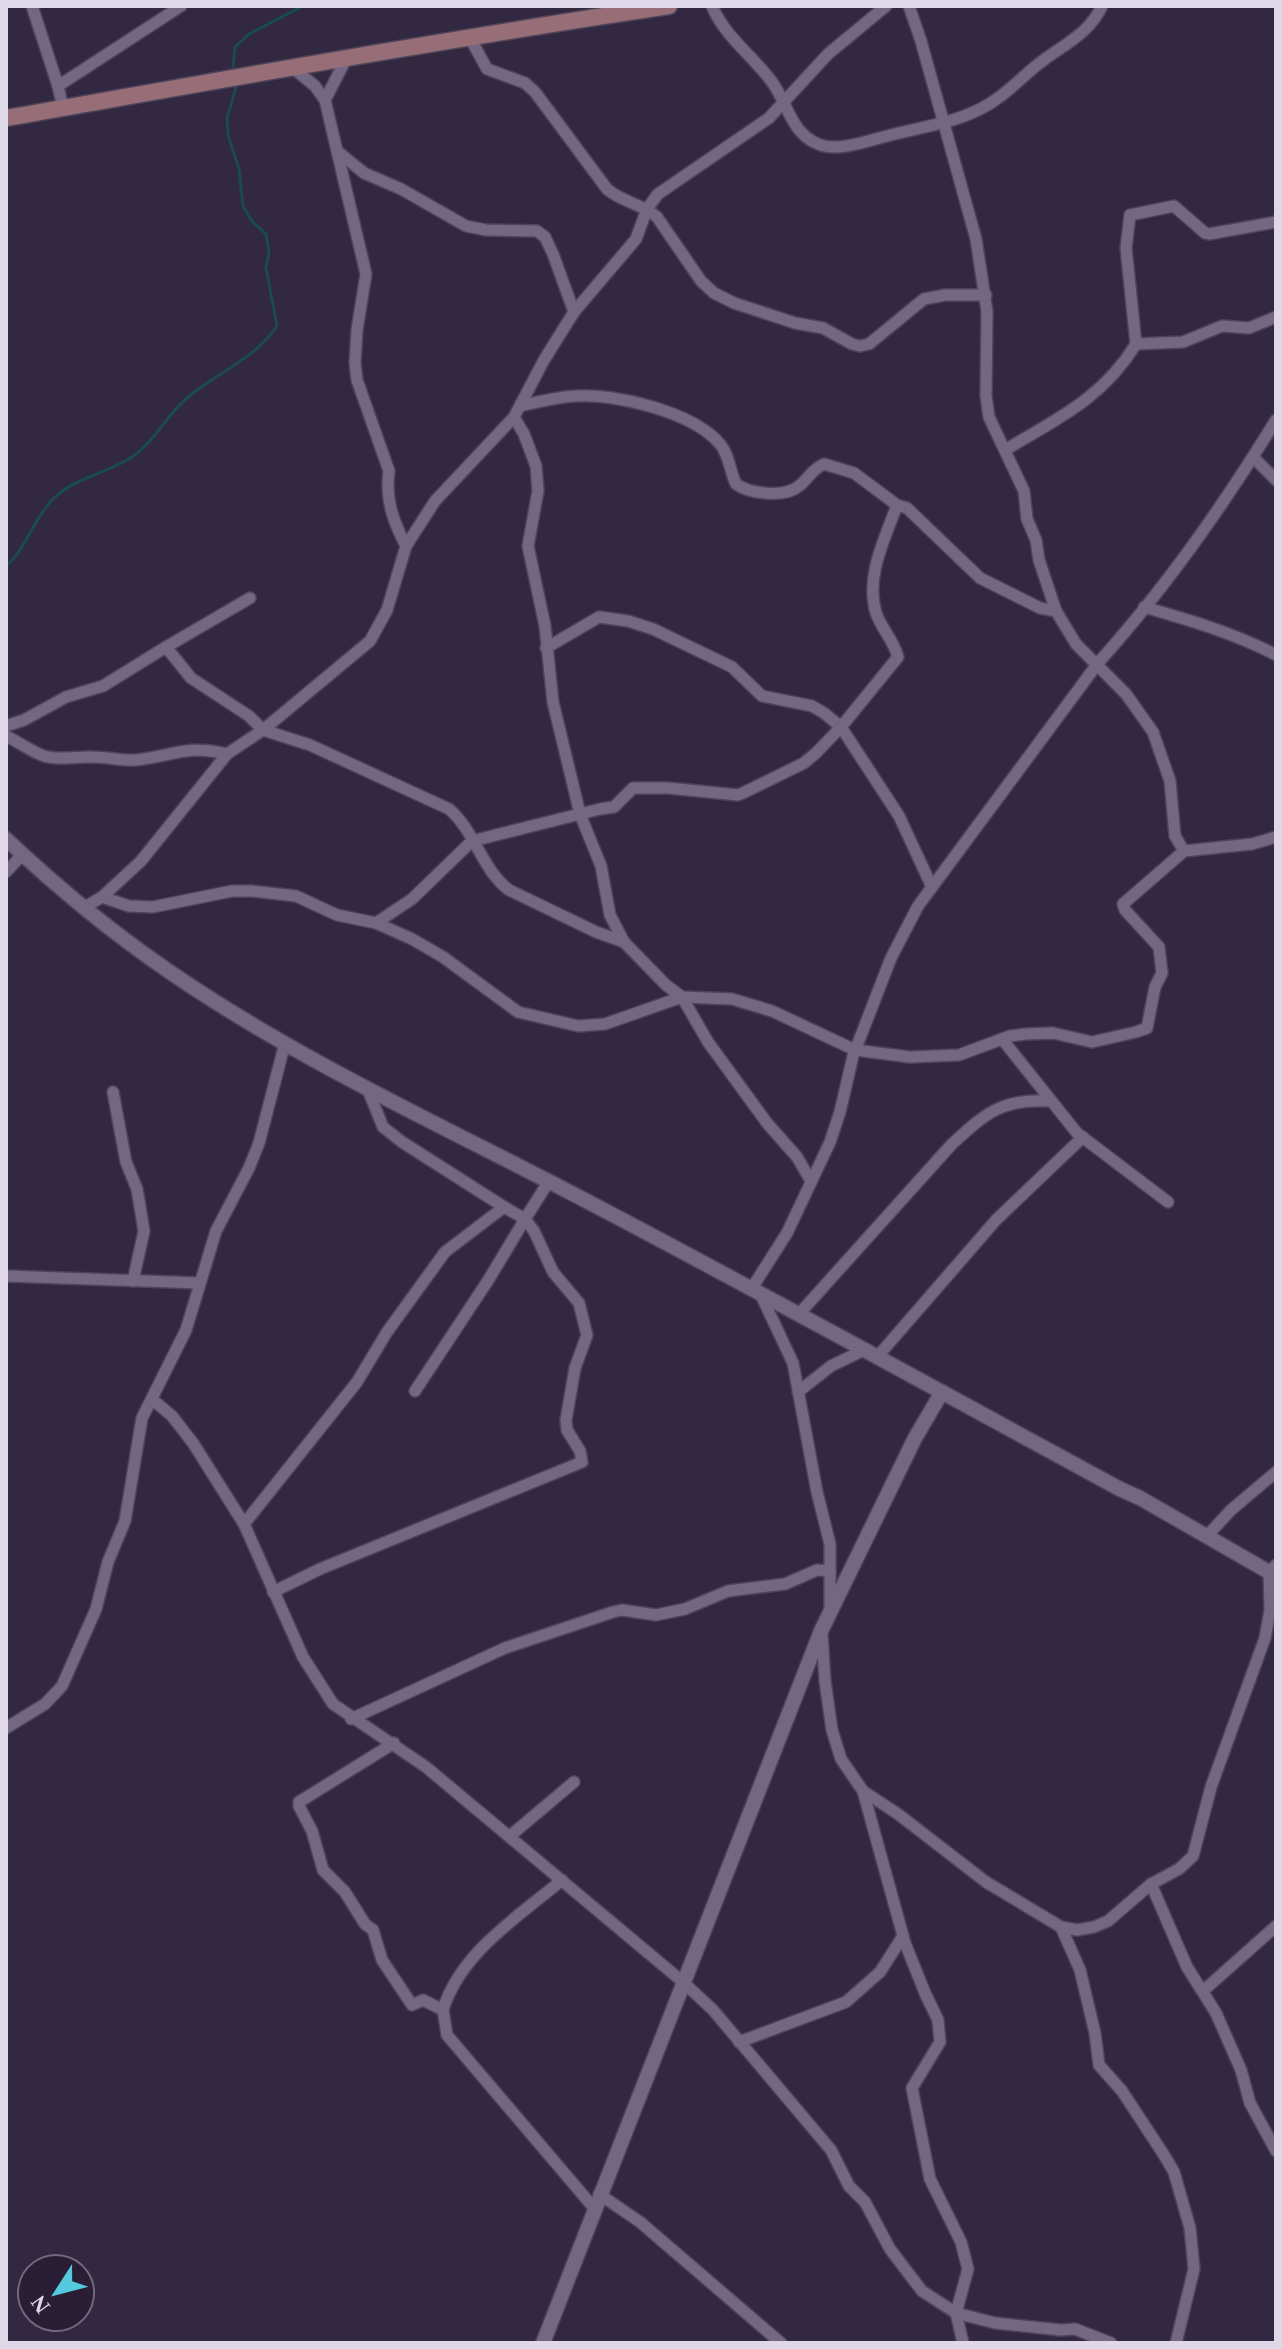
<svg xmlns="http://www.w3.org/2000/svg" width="1282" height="2349" viewBox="0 0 1282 2349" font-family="Georgia,serif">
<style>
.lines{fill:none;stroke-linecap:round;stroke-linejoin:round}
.stream{stroke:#1a4a53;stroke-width:3}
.minor-casing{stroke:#4e4459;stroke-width:14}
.tertiary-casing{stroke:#4e4459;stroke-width:17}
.secondary-casing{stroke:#4e4459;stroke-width:19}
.minor{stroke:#736783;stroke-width:11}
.tertiary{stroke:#736783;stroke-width:14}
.secondary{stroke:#976e78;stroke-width:16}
</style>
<rect width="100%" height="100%" fill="#332841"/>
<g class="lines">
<g class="stream">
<path d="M233,67L235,47L249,34L303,6"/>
<path d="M6,566C29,546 35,512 60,493C81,476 110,472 132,457C154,442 166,416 186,399C216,373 255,359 277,326L266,268L269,251L266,234L252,221L243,206L239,169L228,135L227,118L237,84"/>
</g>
<defs>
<g id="minor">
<path d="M32,6L58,86"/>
<path d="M712,6C725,37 753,56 772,82C788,104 791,133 818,144C836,152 865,142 883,137C922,126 965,123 998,98C1015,86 1028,71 1045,59C1067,43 1090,32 1102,6"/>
<path d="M909,6L921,41L976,239L987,311L986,396L989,417L1024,491L1027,519L1036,540L1039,560L1056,611L1076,644L1126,694L1153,732L1170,781L1175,836L1184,851"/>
<path d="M469,36L487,69L525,83L535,92L607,189C622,202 642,204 657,217L701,281L714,293L734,303L795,323L823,328L852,344L860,346L869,344L924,299L945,295H986"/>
<path d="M294,69L315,86L325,100L366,274L357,330L355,363L357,380L389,471C385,499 393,521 406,546"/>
<path d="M325,100L346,59"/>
<path d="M63,108L58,86L181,6"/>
<path d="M337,151L364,173L401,189L466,226L486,230L537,231L545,237L553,254L574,312"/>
<path d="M1136,344L1126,248L1130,215L1174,206L1205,233L1209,234L1276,222"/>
<path d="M520,406C539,402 556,397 575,396C615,393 693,412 720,444C729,454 730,472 736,484C750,494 785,498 799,486C809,478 812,469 824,464L854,473L897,505"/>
<path d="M514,417L524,434L536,466L538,491L528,546L545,626L553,702L580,814L601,866L610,915L624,942L666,985L682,997L708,1042L767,1123L797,1157L811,1181"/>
<path d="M1005,450C1057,419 1103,398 1136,344L1183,342L1222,326L1249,328L1276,317"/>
<path d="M1254,458L1276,480"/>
<path d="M1144,607C1189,620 1234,633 1276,655"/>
<path d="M166,647L250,598"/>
<path d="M546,648L599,617L628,621L653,629L732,667L762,696L812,706L824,713L841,727L899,816L932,887"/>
<path d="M6,726L24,720L66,697L103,686L166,647L191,678L249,716L263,730L310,745L449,809C475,831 482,870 509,890L596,932L624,942"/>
<path d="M6,736C19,742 30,751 44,756C60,761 77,756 93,757C107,757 122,761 136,760C172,756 188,744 227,754"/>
<path d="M6,872L22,855"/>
<path d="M102,897L129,906L153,907L232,891H252L296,896L337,915L376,923L412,939L443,957L518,1012L578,1026L605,1024L682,997L732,999L772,1011L855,1050L910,1057L959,1055L1010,1036L1026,1034L1053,1033L1092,1042L1136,1032L1147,1028L1155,987L1162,973L1159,947L1125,910L1123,904L1184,851L1252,844L1276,837"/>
<path d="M83,908L102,897L141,861L227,754L263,730L370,641L387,610L406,546L435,501L514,417L544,360L574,312L636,239L647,209L658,194L769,118L828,54L886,6"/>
<path d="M376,923L412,899L472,841L600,809L614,807L633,788H668L738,795L743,793L804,763L816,753L841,727L898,657C894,641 881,628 876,613C865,576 885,539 897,505L907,508L980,578L1040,608L1056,611"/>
<path d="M1002,1039L1077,1133L1168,1202"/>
<path d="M368,1090L383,1127L402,1142L504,1207"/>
<path d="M113,1092L126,1162L137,1189L144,1231L133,1281"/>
<path d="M6,1276L199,1283"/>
<path d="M752,1288L787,1233L830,1142L840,1112L853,1056L891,958L918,906L1098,663C1163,591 1225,503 1276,420"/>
<path d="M760,1293L793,1363L817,1492L830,1544V1611"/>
<path d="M799,1314L952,1144C986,1113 1002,1098 1051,1101"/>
<path d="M878,1356L996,1220L1083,1137"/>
<path d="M798,1392L831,1366L866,1349"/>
<path d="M153,1400L172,1416L193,1443L244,1524L303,1657L333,1704L426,1767L683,1982L713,2010L831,2150L849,2186L865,2202L890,2249L922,2291L956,2313L995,2323L1061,2330L1075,2329L1111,2343"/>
<path d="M244,1524L357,1382L387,1332L445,1252L504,1207L525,1219L549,1181"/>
<path d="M1206,1537L1231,1510L1276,1472"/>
<path d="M273,1592L320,1569L582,1462L580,1451L567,1430L566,1420L575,1368L587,1335L579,1303L553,1272L534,1231L525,1219L489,1279L415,1391"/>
<path d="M822,1634L825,1681L832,1730L841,1759L863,1791L905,1943L925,1993L938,2020L940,2042L912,2088L930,2179L961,2242L968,2269L956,2313L963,2343"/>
<path d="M351,1719L505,1648L613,1612L622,1610L656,1615L685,1609L728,1591L785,1584L817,1570L830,1571"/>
<path d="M6,1728L45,1704L62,1686L96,1609L108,1562L125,1521L142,1418L186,1330L216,1231L249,1168L259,1143L285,1043"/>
<path d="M394,1743L299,1802V1806L312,1831L323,1870L345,1892L365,1924L373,1930L382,1960L412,2005L423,2000L443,2010L447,2035L594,2208"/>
<path d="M863,1791L898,1814L986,1882L1061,1927L1077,1930L1094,1927L1108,1921L1151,1884L1179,1869L1193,1856L1211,1787L1265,1638L1270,1610L1269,1572L1276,1565"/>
<path d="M510,1836L574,1782"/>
<path d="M1151,1884L1187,1967L1216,2013L1241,2070L1250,2103L1276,2151"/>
<path d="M1061,1927L1080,1970L1095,2033L1099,2065L1122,2091L1164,2155L1174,2172L1190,2228L1194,2269L1176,2343"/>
<path d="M1203,1991L1276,1926"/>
<path d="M443,2010C460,1953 519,1916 562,1880"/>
<path d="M739,2042L846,2002L880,1972L903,1936"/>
<path d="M599,2194L640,2222L781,2343"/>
</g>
<g id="tertiary">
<path d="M6,839C57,887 110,931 167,970C296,1059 439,1124 577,1196C759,1291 939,1391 1120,1489L1140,1498L1276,1576"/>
<path d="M543,2343L821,1631L915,1438L942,1392"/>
</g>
<path id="secondary" d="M6,118C227,79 447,39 669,6"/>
</defs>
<use href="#minor" class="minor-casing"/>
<use href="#tertiary" class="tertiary-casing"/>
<use href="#secondary" class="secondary-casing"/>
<use href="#minor" class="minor"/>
<use href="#tertiary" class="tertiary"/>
<use href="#secondary" class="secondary"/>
</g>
<rect width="1282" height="2349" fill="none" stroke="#dfd8e9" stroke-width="16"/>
<g transform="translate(56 2293) rotate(234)"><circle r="38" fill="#291e36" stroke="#72687e" stroke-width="2"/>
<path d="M0-6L14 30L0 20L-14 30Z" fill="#55cade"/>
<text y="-12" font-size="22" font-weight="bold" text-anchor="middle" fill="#dfd8e9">N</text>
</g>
</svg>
